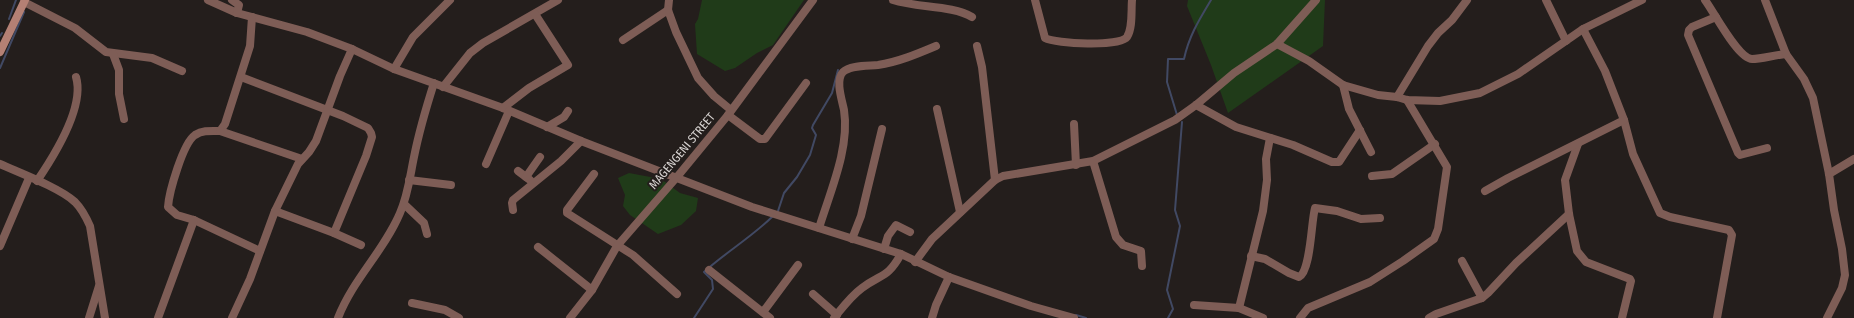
<svg xmlns="http://www.w3.org/2000/svg" width="1854" height="318" viewBox="0 0 1854 318" font-family="'Fira Sans Condensed',sans-serif">
<style>
.green{fill:#203b19}
.lines{fill:none;stroke-linecap:round;stroke-linejoin:round}
.stream{stroke:#414963;stroke-width:2}
.minor{stroke:#7e5d56;stroke-width:8}
.secondary{stroke:#b48074;stroke-width:8}
.labels{text-anchor:middle;stroke-width:4;stroke-linejoin:round;paint-order:stroke}
.street-label{font-size:12px;fill:#d8d4d2;stroke:#241e1c}
</style>
<rect width="100%" height="100%" fill="#241e1c"/>
<g class="green">
<path d="M702,0H804L773,45L757,53L735,68L725,71L697,54L695,24L698,19Z"/>
<path d="M1188,0H1325L1323,46L1228,113L1211,65L1187,6Z"/>
<path d="M629,173L661,179L680,193L698,198L696,211L681,225L658,234L630,215L623,206L625,195L618,178Z"/>
</g>
<g class="lines">
<g class="stream">
<path d="M9,19L16,0"/>
<path d="M0,36L2,33"/>
<path d="M0,68L24,12"/>
<path d="M1177,115L1167,82L1168,59H1184C1189,36 1199,20 1211,0"/>
<path d="M778,211L784,193L797,177L810,155L816,135L812,128L813,125L832,93L838,70"/>
<path d="M1076,315L1086,318"/>
<path d="M694,318L713,289L712,280L704,272C726,252 752,237 773,216"/>
<path d="M1168,318L1173,309L1167,290L1180,226L1175,210L1182,122"/>
</g>
<g class="minor">
<path d="M208,0L237,13L307,32L352,49L394,69L503,108L581,141L752,207L901,254L949,277L1031,306L1074,318"/>
<path d="M232,0L239,5L237,13"/>
<path d="M669,0L668,10L676,32L698,78L714,96L731,110"/>
<path d="M893,0C917,8 952,5 972,17"/>
<path d="M1035,0L1045,38C1056,44 1120,47 1127,37C1133,28 1131,10 1132,0"/>
<path d="M1546,0L1566,41"/>
<path d="M1705,0C1714,12 1738,59 1752,59C1761,59 1775,55 1786,54"/>
<path d="M1765,0L1786,54L1804,79L1813,98L1829,174L1834,210L1842,249L1845,275L1842,288L1827,318"/>
<path d="M24,2L75,28L106,52L152,58L182,71"/>
<path d="M252,17L250,46L225,124L220,131C211,131 203,130 195,135C183,143 169,192 168,207L177,215L194,220L260,251"/>
<path d="M1716,17L1692,27L1689,30L1688,35L1738,153L1740,155L1767,148"/>
<path d="M1583,29L1605,71L1624,120L1633,154L1660,213L1670,217L1729,230L1732,235L1717,318"/>
<path d="M623,40L668,10"/>
<path d="M1277,44L1309,61L1343,85L1378,95L1397,97L1407,100L1440,101L1480,93L1518,74L1583,29L1642,0"/>
<path d="M977,46L982,67L995,180"/>
<path d="M113,54L119,70V94L124,119"/>
<path d="M394,69L413,37L450,0"/>
<path d="M241,77L343,116L368,128L371,133L372,137L366,156L334,233"/>
<path d="M1343,85L1349,109L1371,152"/>
<path d="M443,87L470,53L483,43L558,0"/>
<path d="M1397,97L1428,46L1438,33L1452,20L1467,0"/>
<path d="M1196,105L1236,127L1293,145L1332,162H1339L1360,130"/>
<path d="M503,108L529,88L568,65L535,14"/>
<path d="M937,109L960,212"/>
<path d="M728,115L760,139H765L806,83"/>
<path d="M1074,124L1076,165"/>
<path d="M547,127L564,117L568,111"/>
<path d="M220,131L302,159"/>
<path d="M1578,144L1565,180L1569,214L1577,251L1586,262L1630,279L1631,281L1622,318"/>
<path d="M1093,161L1116,237L1123,245L1141,251L1142,266"/>
<path d="M0,164C20,173 60,188 75,202C82,209 86,217 90,226L105,318"/>
<path d="M486,164L509,111"/>
<path d="M518,171L530,180"/>
<path d="M594,174L567,210V213L633,255L677,294"/>
<path d="M1829,174L1854,159"/>
<path d="M1372,176L1392,174L1435,144"/>
<path d="M526,177L540,157"/>
<path d="M409,180L451,185"/>
<path d="M37,181C54,156 85,107 76,77"/>
<path d="M1485,191L1508,178L1624,120"/>
<path d="M404,204L424,223L427,234"/>
<path d="M513,210L512,203L513,200L561,161L581,141"/>
<path d="M275,211L334,233L361,245"/>
<path d="M819,228C830,192 850,148 844,110C842,100 835,80 843,72C850,65 868,66 878,65C898,62 917,54 936,46"/>
<path d="M852,239L861,216L882,129"/>
<path d="M0,246L29,178"/>
<path d="M538,247L592,290"/>
<path d="M884,249L888,236L896,225L910,232"/>
<path d="M1251,256L1265,259L1289,273L1299,277C1311,271 1311,222 1315,208L1337,211L1361,219L1380,218"/>
<path d="M1462,261L1482,298"/>
<path d="M915,262L932,239L995,180L1003,176L1093,161L1175,120L1196,105L1234,73L1277,44L1316,0"/>
<path d="M709,270L770,318"/>
<path d="M813,294L837,315"/>
<path d="M412,303L445,310L459,318"/>
<path d="M1194,305L1239,308L1263,318"/>
<path d="M1239,308L1263,211L1267,180L1266,159L1270,138"/>
<path d="M763,312L798,265"/>
<path d="M89,318L99,286"/>
<path d="M158,318L194,220"/>
<path d="M232,318L250,279L275,211L298,164L309,152L316,141L340,76L352,49"/>
<path d="M338,318C353,279 384,251 400,213C408,195 410,176 414,157C419,132 426,108 434,83"/>
<path d="M570,318L592,290L617,246L677,177L728,115L813,0"/>
<path d="M834,318C843,307 851,296 862,288C882,273 887,279 901,254"/>
<path d="M932,318L936,305L949,277"/>
<path d="M1300,318L1308,308L1370,282L1403,261L1434,239L1438,229L1447,167L1407,100"/>
<path d="M1429,318L1436,314L1482,298L1488,293L1516,263L1569,214"/>
</g>
<path class="secondary" d="M0,52L25,0"/>
</g>
<g class="labels">
<g class="street-label">
<text transform="translate(682 151) rotate(-50)" y="4">MAGENGENI STREET</text>
</g>
</g>
</svg>
